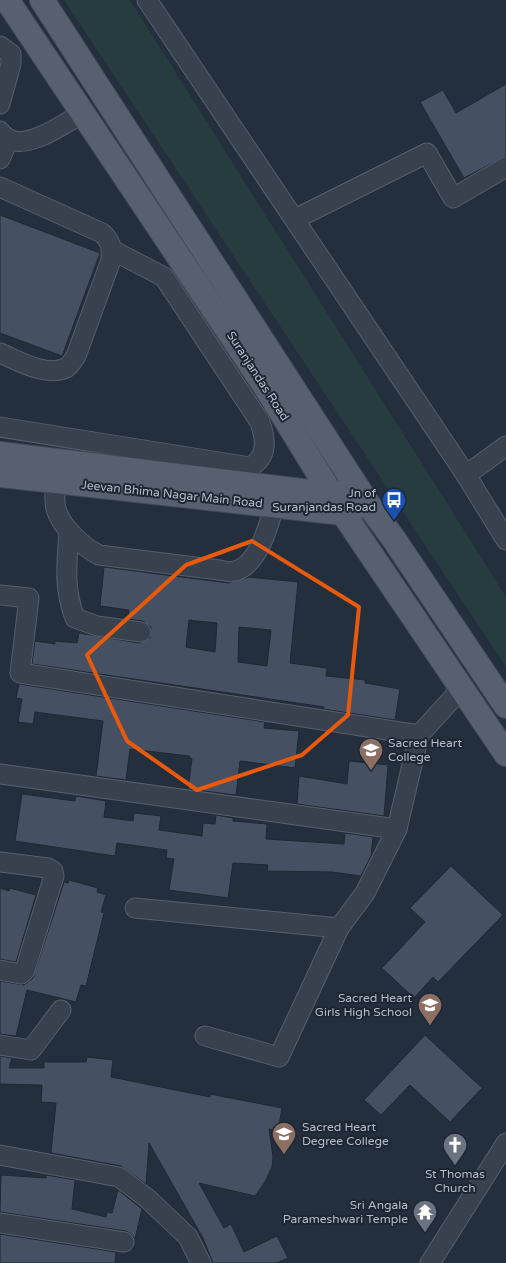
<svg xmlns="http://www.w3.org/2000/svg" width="506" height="1263" viewBox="0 0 506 1263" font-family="'Varela Round',sans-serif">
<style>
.green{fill:#263c3f}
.building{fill:#455162;stroke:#1f2835;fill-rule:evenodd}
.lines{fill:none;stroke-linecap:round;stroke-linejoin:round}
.minor-casing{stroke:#565f6c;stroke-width:21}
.major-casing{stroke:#414a57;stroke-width:26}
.minor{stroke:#38414e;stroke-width:19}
.major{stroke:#56606e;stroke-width:24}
.marked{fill:none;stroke:#e8590c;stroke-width:4;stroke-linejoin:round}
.labels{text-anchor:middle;stroke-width:4;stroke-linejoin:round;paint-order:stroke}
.street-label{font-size:12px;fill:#b4bcc9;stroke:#1d2633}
.poi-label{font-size:12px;fill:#b4bcc9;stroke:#1d2633;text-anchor:end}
</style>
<rect width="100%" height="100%" fill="#242f3e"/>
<path class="green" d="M64,0H130L506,597V667Z"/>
<g class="building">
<path d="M506,84V156L464,178L420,102L443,90L456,113Z"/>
<path d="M0,215L100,253L62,356L0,333Z"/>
<path d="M104,567L228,583L249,577L298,582L290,663L327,668L326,676L365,680V683L400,689L395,720L323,709L324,707L32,664L35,641L55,644V641L77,643L79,633L139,643L150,638L151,627L143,621L128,619L129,610L100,606ZM189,620L217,623L215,652L186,647ZM239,627L271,630L267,666L238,662Z"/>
<path d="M19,684L265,722L264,728L299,731L295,768L240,761L236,795L188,789L192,759L189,756L130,749L126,780L96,776L103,721L35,712L33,724L18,722L22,699L16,698Z"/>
<path d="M349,761L388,765L384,816L297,804L299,776L347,784Z"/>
<path d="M22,794L75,801L76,796L106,801L104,817L133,821L134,813L161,816L159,830L202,836L203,823L215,824L216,815L233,818V821L267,824L266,839L344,844L345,833L373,837L371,856L361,876L332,872L267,871L268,865L233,863L228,898L169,890L174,859L166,858L167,850L117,843L115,856L15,841Z"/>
<path d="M451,866L503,915L438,982L433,977L414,998L382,968L425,922L410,908Z"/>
<path d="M69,880L98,888L97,892L106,895L101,912L104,913L86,986L81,985L76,1002L27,990L16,1036L0,1034V981L24,985L33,978L64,882L68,883Z"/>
<path d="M0,888L9,891L10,888L36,895L16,962L0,959Z"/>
<path d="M425,1035L482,1088L450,1122L410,1085L381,1115L364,1100Z"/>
<path d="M0,1056L12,1058L9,1068H44V1062H86L87,1057L113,1060L111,1077L210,1097V1094L282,1108L278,1131L269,1129L273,1157L272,1167L265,1182L255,1196L199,1183L224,1228L231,1224L244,1252L277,1236L288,1258L277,1263H213L203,1238L149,1143L146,1184L121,1166L51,1153L56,1103L41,1102L42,1085L0,1084Z"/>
<path d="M1,1175L46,1178V1175L75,1180L72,1209L106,1217L107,1212L112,1213L118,1190L142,1209L135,1239L131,1234L126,1231L0,1212Z"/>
<path d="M0,1234L116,1252L115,1263H0Z"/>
</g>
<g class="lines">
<defs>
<g id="minor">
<path d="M147,0L466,475L506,540"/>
<path d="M0,46L11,54V64L0,104"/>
<path d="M0,131C2,134 6,138 9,139C29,150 66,122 83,113"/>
<path d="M0,159L9,139"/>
<path d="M0,187L102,233C111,241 112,248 111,260L76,356C73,360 70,366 66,368C45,377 19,361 0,353"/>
<path d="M295,219L427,153L453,198L506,167"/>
<path d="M0,427L250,467C268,457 266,440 260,422L164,277L112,250"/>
<path d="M466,475L506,446"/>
<path d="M55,481C55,490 54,501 56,509C61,527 83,547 99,555L219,570C224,571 230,573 235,571C258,565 269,526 274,505"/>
<path d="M69,531C67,563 63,587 75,618L97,626L141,632"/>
<path d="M0,595L29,598L20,673L419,735"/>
<path d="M0,774L397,829"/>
<path d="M0,862L48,868L53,871L54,876L25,970L21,974L0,970"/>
<path d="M135,908L339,928"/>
<path d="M205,1036L279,1057L339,928L365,893L397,829L419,735L461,689"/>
<path d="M0,1045L31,1050L61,1010"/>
<path d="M0,1155L119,1177L148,1199L188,1237L201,1263"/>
<path d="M0,1223L124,1242"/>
<path d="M430,1263L506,1143"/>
</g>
<g id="major">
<path d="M7,0L265,386L343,513L506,754"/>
<path d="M42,0L368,504L393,538L506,706"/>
<path d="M0,454L302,491L334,494L345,491"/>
<path d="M0,475L343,513L354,509"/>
</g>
</defs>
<use href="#minor" class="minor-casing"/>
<use href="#major" class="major-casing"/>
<use href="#minor" class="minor"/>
<use href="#major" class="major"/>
</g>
<path class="marked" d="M252,541L359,607L348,715L302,755L197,790L127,741L87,655L186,565Z"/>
<defs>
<symbol id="bus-pin" viewBox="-11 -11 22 30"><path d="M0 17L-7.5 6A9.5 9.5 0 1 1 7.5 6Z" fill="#1a4fb4" stroke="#1d2633"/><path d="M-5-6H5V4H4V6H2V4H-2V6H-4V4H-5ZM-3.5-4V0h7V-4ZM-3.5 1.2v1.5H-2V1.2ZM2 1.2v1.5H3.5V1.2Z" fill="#fff"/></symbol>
<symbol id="university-pin" viewBox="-11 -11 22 30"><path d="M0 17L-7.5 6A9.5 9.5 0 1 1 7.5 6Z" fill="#8d6e63" stroke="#1d2633"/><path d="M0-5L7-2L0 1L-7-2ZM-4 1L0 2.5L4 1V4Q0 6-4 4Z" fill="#fff"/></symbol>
<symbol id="school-pin" viewBox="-11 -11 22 30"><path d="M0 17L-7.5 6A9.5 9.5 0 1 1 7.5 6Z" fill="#8d6e63" stroke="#1d2633"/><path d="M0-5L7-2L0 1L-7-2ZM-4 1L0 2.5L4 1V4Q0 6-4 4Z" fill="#fff"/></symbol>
<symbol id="church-pin" viewBox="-11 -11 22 30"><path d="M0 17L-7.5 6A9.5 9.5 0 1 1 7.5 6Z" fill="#6b7280" stroke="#1d2633"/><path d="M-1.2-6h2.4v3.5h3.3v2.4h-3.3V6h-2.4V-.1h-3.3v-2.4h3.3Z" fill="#fff"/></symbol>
<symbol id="temple-pin" viewBox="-11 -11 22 30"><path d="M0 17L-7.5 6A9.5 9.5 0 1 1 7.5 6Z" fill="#6b7280" stroke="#1d2633"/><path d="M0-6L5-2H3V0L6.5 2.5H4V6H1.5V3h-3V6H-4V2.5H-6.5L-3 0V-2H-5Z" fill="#fff"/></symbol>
</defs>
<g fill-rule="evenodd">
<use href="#bus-pin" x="380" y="486" width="28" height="38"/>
<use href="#university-pin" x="357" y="736" width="28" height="38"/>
<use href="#school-pin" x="416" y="991" width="28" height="38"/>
<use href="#university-pin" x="270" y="1120" width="28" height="38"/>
<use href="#church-pin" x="441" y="1131" width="28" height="38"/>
<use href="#temple-pin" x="411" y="1198" width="28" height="38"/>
</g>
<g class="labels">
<g class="street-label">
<text transform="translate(258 376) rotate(57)" y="4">Suranjandas Road</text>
<text transform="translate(172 494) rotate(6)" y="4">Jeevan Bhima Nagar Main Road</text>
</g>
<g class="poi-label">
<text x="376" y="497">Jn of<tspan x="376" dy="14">Suranjandas Road</tspan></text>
<text x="388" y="747" text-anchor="start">Sacred Heart<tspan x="388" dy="14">College</tspan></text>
<text x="412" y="1002">Sacred Heart<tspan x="412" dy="14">Girls High School</tspan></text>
<text x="302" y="1131" text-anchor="start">Sacred Heart<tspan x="302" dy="14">Degree College</tspan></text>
<text x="455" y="1178" text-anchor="middle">St Thomas<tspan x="455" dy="14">Church</tspan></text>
<text x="408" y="1209">Sri Angala<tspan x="408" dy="14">Parameshwari Temple</tspan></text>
</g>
</g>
</svg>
